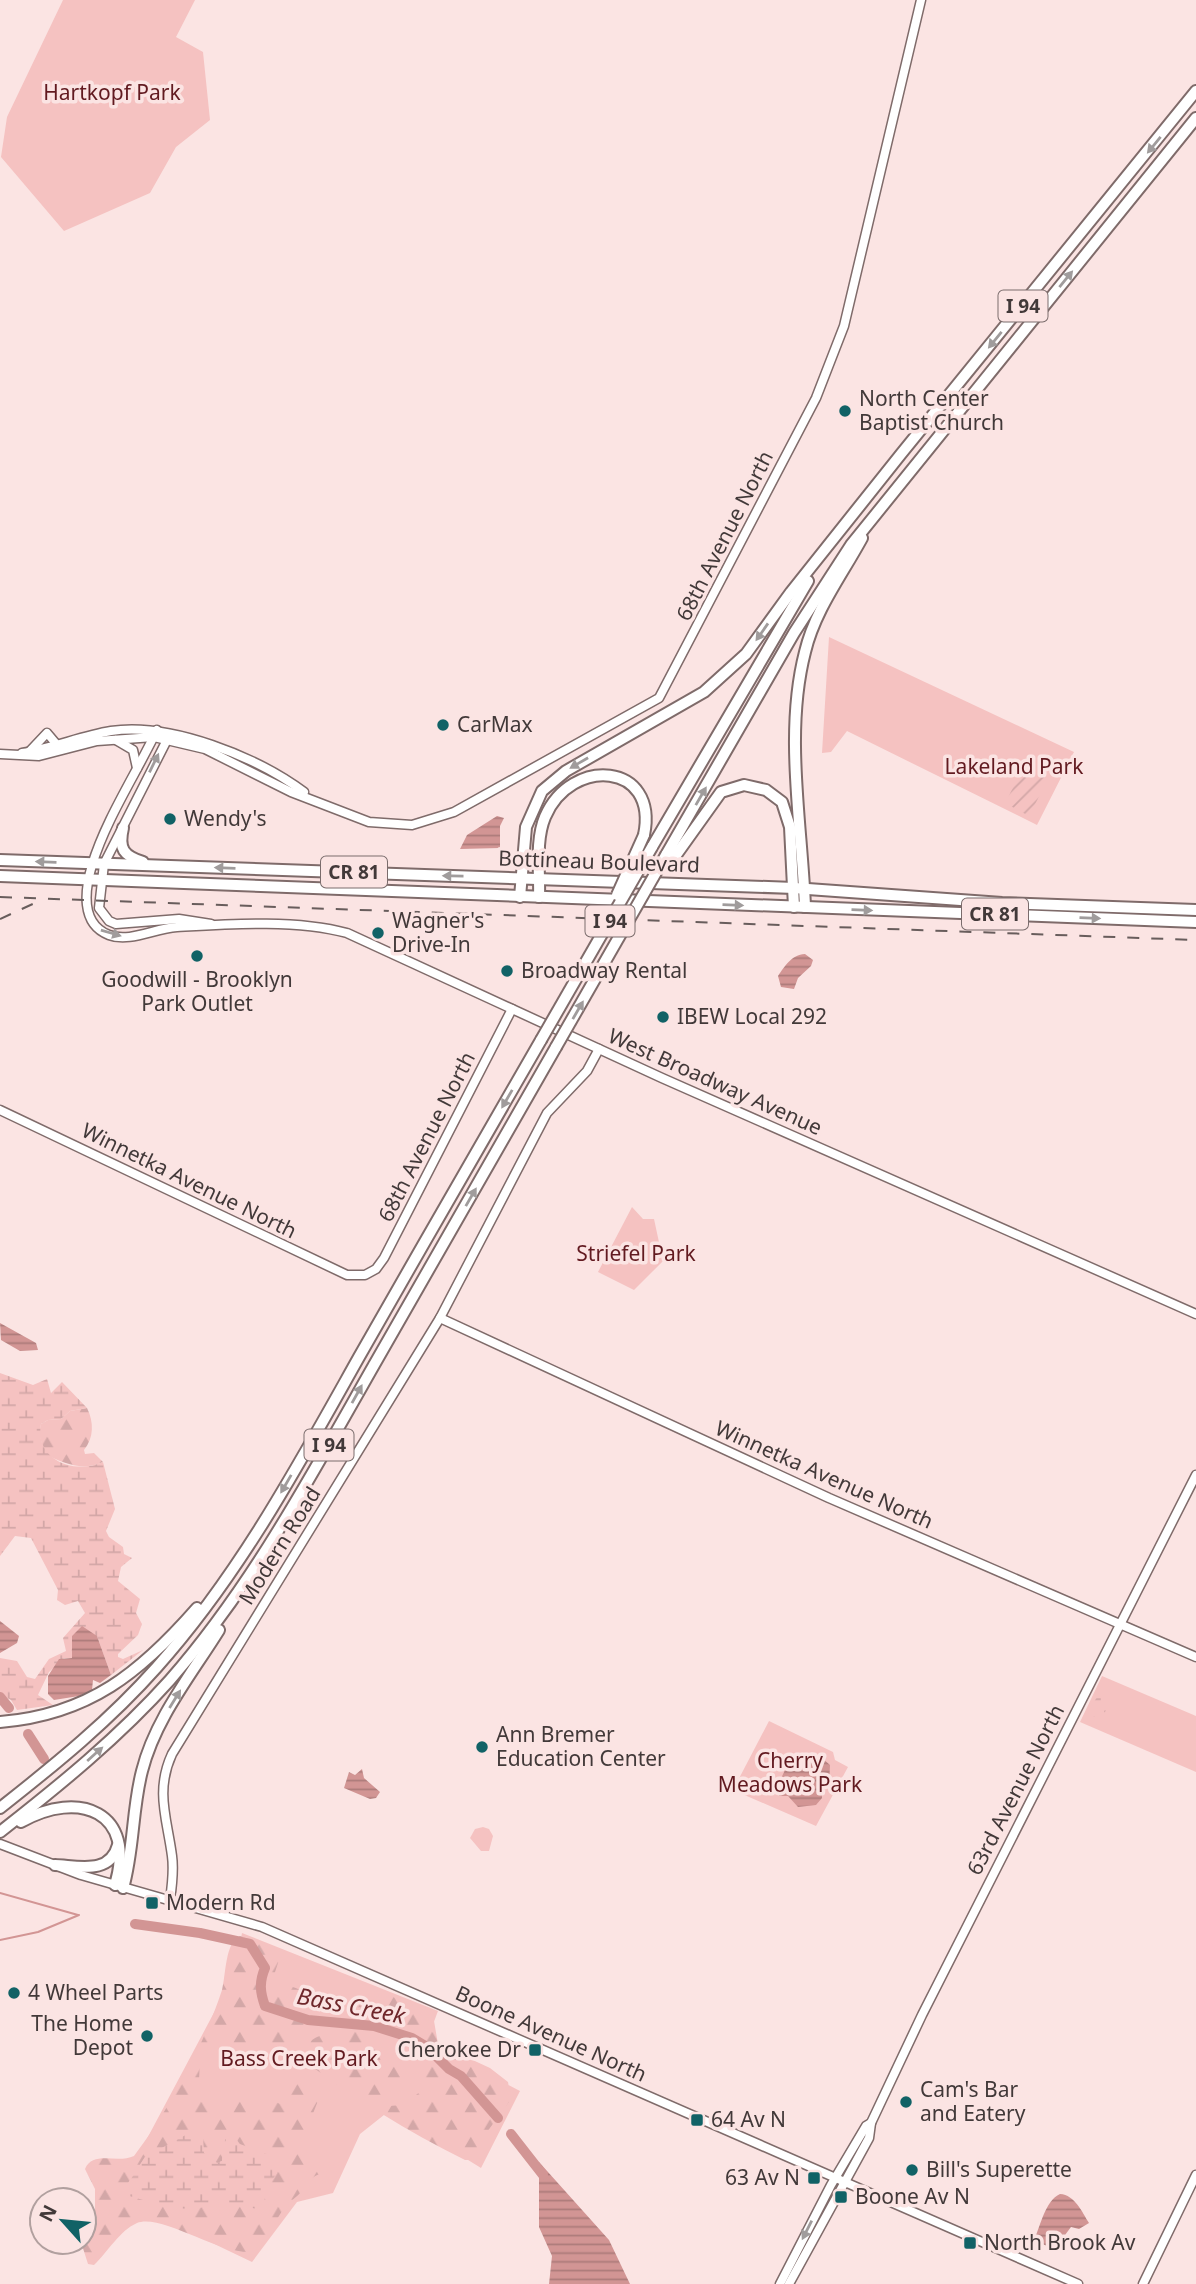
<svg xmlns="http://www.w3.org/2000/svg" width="1196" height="2284" viewBox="0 0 1196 2284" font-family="'Noto Sans',sans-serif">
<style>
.green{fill:#f5c2c1}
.forest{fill:url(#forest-firs);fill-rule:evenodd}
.wetland{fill:url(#wetland-marsh)}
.garden{fill:url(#garden-furrows)}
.water{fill:url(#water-rules)}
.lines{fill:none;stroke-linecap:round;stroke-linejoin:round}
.stream{stroke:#d29594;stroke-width:2}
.river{stroke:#d29594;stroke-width:10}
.secondary-casing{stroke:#7f6b6a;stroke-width:11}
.highway-casing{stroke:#7f6b6a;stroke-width:14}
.secondary{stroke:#fff;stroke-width:8}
.highway{stroke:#fff;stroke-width:10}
.rail{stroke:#685d5c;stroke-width:2;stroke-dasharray:12 12;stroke-linecap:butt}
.highway-bridge-casing{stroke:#7f6b6a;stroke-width:14;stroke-linecap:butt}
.highway-bridge{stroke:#fff;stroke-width:10}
.oneway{fill:#a09c9c}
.poi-dot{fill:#116266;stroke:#fbe4e3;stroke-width:2.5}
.labels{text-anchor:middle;stroke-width:7;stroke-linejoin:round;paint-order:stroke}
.shield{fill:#fbe4e3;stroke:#7a6c6c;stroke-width:2}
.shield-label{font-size:19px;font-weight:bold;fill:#423939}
.park-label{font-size:21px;fill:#621a20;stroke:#fbe4e3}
.poi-label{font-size:21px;fill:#423939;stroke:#fbe4e3;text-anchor:start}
.street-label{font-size:21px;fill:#423939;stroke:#fbe4e3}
.water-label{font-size:23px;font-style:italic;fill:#6f272b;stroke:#fbe4e3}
</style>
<defs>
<pattern id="forest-firs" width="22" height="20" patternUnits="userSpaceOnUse" patternTransform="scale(1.75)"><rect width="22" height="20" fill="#f5c2c1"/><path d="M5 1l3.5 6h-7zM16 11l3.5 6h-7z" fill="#d3a7a7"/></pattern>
<pattern id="wetland-marsh" width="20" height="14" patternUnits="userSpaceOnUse" patternTransform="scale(1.75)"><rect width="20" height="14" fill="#f5c2c1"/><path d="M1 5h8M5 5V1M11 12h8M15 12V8" fill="none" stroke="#d3a7a7"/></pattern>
<pattern id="garden-furrows" width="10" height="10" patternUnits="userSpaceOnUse" patternTransform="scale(1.75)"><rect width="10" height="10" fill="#f5c2c1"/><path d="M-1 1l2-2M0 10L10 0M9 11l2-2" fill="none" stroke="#d3a7a7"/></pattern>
<pattern id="water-rules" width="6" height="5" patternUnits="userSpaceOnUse" patternTransform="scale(1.75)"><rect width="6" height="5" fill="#d29594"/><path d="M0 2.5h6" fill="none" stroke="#ac7b7a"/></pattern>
</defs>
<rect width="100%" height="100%" fill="#fbe4e3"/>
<g class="green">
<path d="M63,0H195L176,37L203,52L210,120L176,147L150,193L64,231L1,157L7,117Z"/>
<path d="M829,637L1074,752L1037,825L847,731L831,752L822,753Z"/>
<path d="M632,1207L643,1219H654L663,1261L634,1290L598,1272Z"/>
<path d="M1102,1676L1196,1716V1772L1080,1722Z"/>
<path d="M769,1721L833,1752L835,1760L848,1767L816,1826L733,1790Z"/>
<path d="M483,1827L489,1829L493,1836L489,1851H481L470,1838L475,1829Z"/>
<path d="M242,1933L438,2011L426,2043L520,2091L481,2168L389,2111L360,2134L333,2193L297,2202L252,2262L116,2197L234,1975Z"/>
</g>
<g class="forest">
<path d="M87,1408C94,1422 94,1438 84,1450L85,1454L94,1453L103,1462C83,1471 64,1464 45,1454L39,1434L41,1424L48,1420L61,1419L70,1411Z"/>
<path d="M240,1936L282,1951L273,1978C289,1988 312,1990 322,2006C318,2028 299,2042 281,2053L229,2044L206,2048L200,2058L199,2081L214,2098C242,2090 259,2095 285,2106L293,2099C287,2088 283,2080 291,2069L301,2073L321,2093L312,2116L308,2151L326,2173C310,2175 311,2181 302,2191C297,2197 290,2201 285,2207C273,2223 267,2241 251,2252C219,2254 160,2213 137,2223C119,2231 108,2252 94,2265L88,2264L81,2242H84L95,2212V2189L85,2169C93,2150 117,2164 134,2156C169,2110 204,2045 222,1990C226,1975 225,1942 240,1936ZM203,2136L204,2153L217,2163L222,2161L223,2138L274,2156L277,2172L267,2187L262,2210L223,2202L194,2209L124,2189L145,2157Z"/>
<path d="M380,1991L427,2012L434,2021L438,2044L490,2068L508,2082L511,2099L487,2132L477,2160H465C407,2131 355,2099 303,2060L301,2055C309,2032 331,2036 345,2025C358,2014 360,1993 380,1991ZM371,2024L400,2035L404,2043L401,2048C389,2051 369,2044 364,2033ZM404,2075L425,2080V2088L403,2105L389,2106L390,2098L398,2091Z"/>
</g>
<g class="wetland">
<path d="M0,1373L33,1385L47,1379L51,1393L62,1382L87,1408L70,1411L61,1419L48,1420L41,1424C34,1460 75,1475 103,1462L115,1509L106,1531L109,1537L123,1547L124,1554L132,1558L121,1567L118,1581L140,1599L136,1613L142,1624L138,1635L118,1654V1657L123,1659L143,1650L111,1675L97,1636L73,1648L72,1658H64L49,1672L38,1695L53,1705L17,1710L11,1700L0,1694V1658L17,1661L27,1677L35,1679L49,1659L66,1651L63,1638L85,1613L78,1601L65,1605L57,1600L58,1590L31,1538L15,1536L0,1556Z"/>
<path d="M1107,1690L1114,1696L1101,1719L1090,1715V1708L1101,1691Z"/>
<path d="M195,2130H201L204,2153L217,2163L222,2161L226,2133L231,2132L242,2147L274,2156L277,2173L267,2187L262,2210L223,2202L194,2209L170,2208L126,2195L124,2190L145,2157Z"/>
</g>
<path class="garden" d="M1024,767L1048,779L1029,816L1005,803Z"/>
<g class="water">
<path d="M497,816L504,818L500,826V848L460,849L467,835Z"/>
<path d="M805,954L813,960L811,966L798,978L794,989L781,987L778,976C785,966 791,955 805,954Z"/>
<path d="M0,1323L36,1343L38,1350L20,1351L1,1340Z"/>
<path d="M0,1621L19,1636L17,1643L0,1653Z"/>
<path d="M82,1626L97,1636L111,1675L100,1683L93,1680L92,1690L79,1696L54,1700L48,1694V1676L59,1659L72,1658V1636Z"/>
<path d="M806,1753L822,1758L830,1765L829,1787L822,1791V1798L816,1805L798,1807L788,1796H779C778,1777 788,1759 806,1753Z"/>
<path d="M362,1769L364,1778L380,1792L376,1798L370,1799L344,1788L349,1772L355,1775Z"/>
<path d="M539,2162L609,2240L630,2284H549L552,2256L539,2227Z"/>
<path d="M1060,2194C1075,2195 1082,2212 1089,2223L1079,2229L1071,2227L1059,2243L1049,2247L1034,2240C1041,2225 1045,2201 1060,2194Z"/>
</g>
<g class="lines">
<g class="stream">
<path d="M0,1893L78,1915"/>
<path d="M0,1940L38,1932L79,1915"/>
</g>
<g class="river">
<path d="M0,1697L9,1708"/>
<path d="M28,1734L44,1759"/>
<path d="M135,1924L200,1933L250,1944L265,1968C259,1982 260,1992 265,2006L308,2020L374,2026L412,2038L427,2047L449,2069L461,2076L498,2118"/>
<path d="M511,2134L543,2175"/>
</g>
<defs>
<g id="secondary">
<path d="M157,730C136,774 106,819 92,865C85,889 80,924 109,935C130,943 155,928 177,927C228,924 296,919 347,933L662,1078L1196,1314"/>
<path d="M169,736L104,864L99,908L109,921L116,924L179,919L211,924"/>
<path d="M116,740L133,750L137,768"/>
<path d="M30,751L47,733L58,746"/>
<path d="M22,753C53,748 81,736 111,731C170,722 257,757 304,792"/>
<path d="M0,754L39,756L97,741L154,737L205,749L291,792L369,822L412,825L454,812L659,698L816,398L844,326L921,0"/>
<path d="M0,1110L347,1275H365L376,1269L384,1258L512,1009"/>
<path d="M440,1318L829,1498L1196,1657"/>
<path d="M0,1844L81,1875L262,1927L1078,2284"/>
<path d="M170,1900C172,1886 174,1870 172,1856C167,1818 155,1791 172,1754L440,1318L547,1113L587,1071L599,1049"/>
<path d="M780,2284L831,2185L866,2126L871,2123L922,2015L1196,1475"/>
<path d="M789,2284L869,2138L871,2123"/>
<path d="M1143,2284L1196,2175"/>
</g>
<g id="highway">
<path d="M123,828C118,849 124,856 143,862"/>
<path d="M652,847L808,581"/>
<path d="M666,855L794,633L851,545L1196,118"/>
<path d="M0,860L794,888L1002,903L1196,910"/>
<path d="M671,862L721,792L744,785L766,790L782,802L790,827L794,907"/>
<path d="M0,876L1196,922"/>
<path d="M520,897L526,827L542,791L566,771L704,692L746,654L791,592L901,454L1196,91"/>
<path d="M539,897C540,872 535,841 545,817C571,756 659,762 644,835"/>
<path d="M805,907C802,825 784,733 805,652C815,610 842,575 862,538"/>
<path d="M0,1722C89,1715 141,1672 197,1608"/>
<path d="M0,1808C56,1764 110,1720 157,1667C240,1574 299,1464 359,1357C419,1251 481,1145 541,1040"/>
<path d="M21,1822C79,1789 137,1812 115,1885"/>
<path d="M0,1832C60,1785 119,1737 170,1680C253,1585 312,1474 374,1365C435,1259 496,1153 556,1047"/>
<path d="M55,1865C79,1866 110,1875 118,1845"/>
<path d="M123,1888C134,1850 132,1809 142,1771C155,1719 191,1675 219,1630"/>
</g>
</defs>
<use href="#secondary" class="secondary-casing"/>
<use href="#highway" class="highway-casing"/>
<use href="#secondary" class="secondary"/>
<use href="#highway" class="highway"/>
<g class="rail">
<path d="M0,897L1196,940"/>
<path d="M0,919L37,902"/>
</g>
<defs>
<g id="highway-bridge">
<path d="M617,895L644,835"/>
<path d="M541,1040L652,847"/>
<path d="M556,1047L666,855"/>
</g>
</defs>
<use href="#highway-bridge" class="highway-bridge-casing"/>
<use href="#highway-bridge" class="highway-bridge"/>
</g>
<defs><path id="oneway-solid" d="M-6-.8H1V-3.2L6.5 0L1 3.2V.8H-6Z" transform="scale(1.75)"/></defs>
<g class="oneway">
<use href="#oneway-solid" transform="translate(1154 145) rotate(129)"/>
<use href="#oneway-solid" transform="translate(1066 279) rotate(-51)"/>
<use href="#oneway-solid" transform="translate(995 340) rotate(129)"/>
<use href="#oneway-solid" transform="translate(762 632) rotate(125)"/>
<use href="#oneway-solid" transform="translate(154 763) rotate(-64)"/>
<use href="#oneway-solid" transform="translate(579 763) rotate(150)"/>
<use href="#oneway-solid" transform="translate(701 796) rotate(-60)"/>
<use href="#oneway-solid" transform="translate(46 862) rotate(-178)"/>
<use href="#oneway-solid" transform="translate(225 868) rotate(-178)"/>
<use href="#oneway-solid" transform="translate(453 876) rotate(-179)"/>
<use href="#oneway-solid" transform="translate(733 905) rotate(2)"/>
<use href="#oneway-solid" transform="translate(862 910) rotate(2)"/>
<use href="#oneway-solid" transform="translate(1090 918) rotate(2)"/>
<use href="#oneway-solid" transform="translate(111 933) rotate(16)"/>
<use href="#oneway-solid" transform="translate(578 1010) rotate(-60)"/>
<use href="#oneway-solid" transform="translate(507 1099) rotate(120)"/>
<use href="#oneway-solid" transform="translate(471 1197) rotate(-60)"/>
<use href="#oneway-solid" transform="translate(357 1394) rotate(-61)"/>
<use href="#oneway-solid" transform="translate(286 1484) rotate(120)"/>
<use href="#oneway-solid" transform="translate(175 1699) rotate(-58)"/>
<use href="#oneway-solid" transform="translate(95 1754) rotate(-42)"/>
<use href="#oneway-solid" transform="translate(807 2230) rotate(117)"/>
</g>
<g class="poi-dot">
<circle cx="845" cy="411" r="7"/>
<circle cx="443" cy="725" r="7"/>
<circle cx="170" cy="819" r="7"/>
<circle cx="378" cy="933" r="7"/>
<circle cx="197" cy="956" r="7"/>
<circle cx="507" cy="971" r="7"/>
<circle cx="663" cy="1017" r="7"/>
<circle cx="482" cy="1747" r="7"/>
<rect x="145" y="1896" width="14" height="14" rx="3.5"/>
<circle cx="14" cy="1993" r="7"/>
<circle cx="147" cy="2036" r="7"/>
<rect x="528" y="2043" width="14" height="14" rx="3.5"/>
<circle cx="906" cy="2102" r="7"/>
<rect x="690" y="2113" width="14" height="14" rx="3.5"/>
<circle cx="912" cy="2170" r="7"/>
<rect x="807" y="2171" width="14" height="14" rx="3.5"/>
<rect x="834" y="2190" width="14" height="14" rx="3.5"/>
<rect x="963" y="2236" width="14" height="14" rx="3.5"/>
</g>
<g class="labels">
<g class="shield">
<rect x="998.5" y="290.5" width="49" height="31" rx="5"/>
<rect x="321" y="856.5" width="66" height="31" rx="5"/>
<rect x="962" y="898.5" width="66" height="31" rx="5"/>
<rect x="585.5" y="905.5" width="49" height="31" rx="5"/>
<rect x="304.5" y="1429.5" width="49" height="31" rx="5"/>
</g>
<g class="shield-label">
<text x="1023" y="313">I 94</text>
<text x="354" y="879">CR 81</text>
<text x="995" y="921">CR 81</text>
<text x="610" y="928">I 94</text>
<text x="329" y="1452">I 94</text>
</g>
<g class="park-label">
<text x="112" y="100">Hartkopf Park</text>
<text x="1014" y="774">Lakeland Park</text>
<text x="636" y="1261">Striefel Park</text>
<text x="790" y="1768">Cherry<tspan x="790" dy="24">Meadows Park</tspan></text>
<text x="299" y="2066">Bass Creek Park</text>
</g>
<g class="poi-label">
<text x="859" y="406">North Center<tspan x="859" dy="24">Baptist Church</tspan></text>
<text x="457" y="732">CarMax</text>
<text x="184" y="826">Wendy's</text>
<text x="392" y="928">Wagner's<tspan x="392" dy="24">Drive-In</tspan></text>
<text x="521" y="978">Broadway Rental</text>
<text x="197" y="987" text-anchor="middle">Goodwill - Brooklyn<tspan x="197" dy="24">Park Outlet</tspan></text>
<text x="677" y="1024">IBEW Local 292</text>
<text x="496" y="1742">Ann Bremer<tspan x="496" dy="24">Education Center</tspan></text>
<text x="166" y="1910">Modern Rd</text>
<text x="28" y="2000">4 Wheel Parts</text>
<text x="133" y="2031" text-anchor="end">The Home<tspan x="133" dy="24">Depot</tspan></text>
<text x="521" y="2057" text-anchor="end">Cherokee Dr</text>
<text x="920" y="2097">Cam's Bar<tspan x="920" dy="24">and Eatery</tspan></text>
<text x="711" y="2127">64 Av N</text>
<text x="926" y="2177">Bill's Superette</text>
<text x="800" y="2185" text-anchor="end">63 Av N</text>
<text x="855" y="2204">Boone Av N</text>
<text x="984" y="2250">North Brook Av</text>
</g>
<g class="street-label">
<text transform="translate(725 536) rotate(-63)" y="7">68th Avenue North</text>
<text transform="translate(599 862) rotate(2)" y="7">Bottineau Boulevard</text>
<text transform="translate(715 1082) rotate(24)" y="7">West Broadway Avenue</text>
<text transform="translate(427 1137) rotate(-63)" y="7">68th Avenue North</text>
<text transform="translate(189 1181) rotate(26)" y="7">Winnetka Avenue North</text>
<text transform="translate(824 1475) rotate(24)" y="7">Winnetka Avenue North</text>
<text transform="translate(280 1546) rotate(-58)" y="7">Modern Road</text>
<text transform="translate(1016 1790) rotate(-63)" y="7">63rd Avenue North</text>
<text transform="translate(551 2034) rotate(24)" y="7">Boone Avenue North</text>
</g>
<g class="water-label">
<text transform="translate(351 2006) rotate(11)" y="8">Bass Creek</text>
</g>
</g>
<g transform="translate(63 2221) rotate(297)"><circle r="33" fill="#fbe4e3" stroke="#b1a09f" stroke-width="2"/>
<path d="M0-5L12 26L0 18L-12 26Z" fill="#116266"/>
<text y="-10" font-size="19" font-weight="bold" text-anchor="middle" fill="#423939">N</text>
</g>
</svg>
